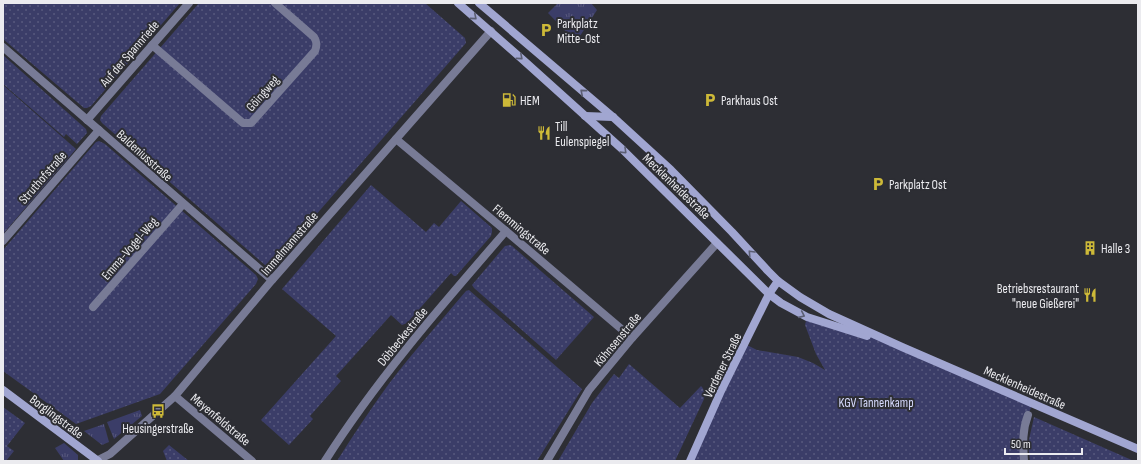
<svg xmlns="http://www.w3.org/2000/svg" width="1141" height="464" viewBox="0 0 1141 464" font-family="'Sofia Sans Condensed',sans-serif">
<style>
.grass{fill:url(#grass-tufts)}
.park{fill:url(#park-dots)}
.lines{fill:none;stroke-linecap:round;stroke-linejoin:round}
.street{stroke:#787b96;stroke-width:8}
.secondary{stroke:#a1a6d1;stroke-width:8}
.oneway{stroke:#5b5e73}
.labels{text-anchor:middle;stroke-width:4;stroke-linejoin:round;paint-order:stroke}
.poi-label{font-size:13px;fill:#ebebef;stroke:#2d2e34;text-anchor:start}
.street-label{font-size:13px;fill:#ebebef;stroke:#2d2e34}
.park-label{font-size:13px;fill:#d5d9fc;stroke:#2d2e34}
</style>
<defs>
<pattern id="grass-tufts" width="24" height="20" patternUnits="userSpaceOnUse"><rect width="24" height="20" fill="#3b3d68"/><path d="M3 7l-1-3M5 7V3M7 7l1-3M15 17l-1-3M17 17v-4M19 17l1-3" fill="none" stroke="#58597e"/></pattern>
<pattern id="park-dots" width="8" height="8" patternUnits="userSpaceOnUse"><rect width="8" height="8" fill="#3b3d68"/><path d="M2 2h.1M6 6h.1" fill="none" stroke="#58597e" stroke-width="1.8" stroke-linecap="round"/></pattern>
</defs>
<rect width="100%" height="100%" fill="#2d2e34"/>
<g class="grass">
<path d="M558,3H591L597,10L576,42L548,13Z"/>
<path d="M140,410L142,416L114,439L107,422Z"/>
<path d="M104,424L109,442L102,445L84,431Z"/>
<path d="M64,443L78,455V461H64L55,448Z"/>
</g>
<g class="park">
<path d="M3,3H180L91,106L87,108H84L3,39Z"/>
<path d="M199,3H425L465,38L466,43L273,264L265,265L102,123L100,120L101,116Z"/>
<path d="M3,55L86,129L87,133L77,144L66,134L64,137L3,84Z"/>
<path d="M3,85L76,149L3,234Z"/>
<path d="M99,141L105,144L256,275L258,279L256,284L160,394L76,424L3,371V250L96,142Z"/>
<path d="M371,185L426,232L434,223L439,227L461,201L492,228V232L491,236L456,276H454L451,273L407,323L402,325L391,315L336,376L341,381L310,416L313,419L289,445L261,420L336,336L282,289Z"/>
<path d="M510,245L512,246L594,317L556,360L474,288L472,285L505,246Z"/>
<path d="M469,290L582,389L537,461H337C353,435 370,410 388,385C413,352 440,322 466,291Z"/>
<path d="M807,317L902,347L1033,403L1028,415L1024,461H690L745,344L757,350L798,357L813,363L825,370L816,354L805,325Z"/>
<path d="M629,364L680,408L701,386C705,390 705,394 704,399L675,461H558L592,403L614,374L619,378Z"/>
<path d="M3,407L25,423L7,446L14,451L6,461H3Z"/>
<path d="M1034,417L1134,461H1030L1028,444Z"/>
<path d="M169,445L189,461H167L163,451Z"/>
</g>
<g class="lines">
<g class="street">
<path d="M152,45L243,123H251L315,51C317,45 317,42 314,37L275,3"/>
<path d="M3,47L272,280"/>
<path d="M87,120L189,3"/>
<path d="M396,139L506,231L632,338"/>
<path d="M3,241L99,130"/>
<path d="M93,307L183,204"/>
<path d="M175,396L252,461"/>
<path d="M96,461L110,454L175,396L272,280L491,31"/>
<path d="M325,461C377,379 442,305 506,231"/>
<path d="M547,461L589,390L632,338L717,243"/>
<path d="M1024,461C1023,444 1022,431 1028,415"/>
</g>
<g class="secondary">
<path d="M458,3L522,59L622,149L769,294L781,303L807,317L867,336"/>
<path d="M479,3L613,117L671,170L732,232L768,271L778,281L800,297L829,314L902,347L1138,449"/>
<path d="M585,116L613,117"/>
<path d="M3,390L98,461"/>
<path d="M690,461L721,391L769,294L778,281"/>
</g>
</g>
<defs><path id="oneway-chevron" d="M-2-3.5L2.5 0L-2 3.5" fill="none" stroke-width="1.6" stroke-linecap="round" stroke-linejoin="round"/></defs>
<g class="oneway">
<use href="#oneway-chevron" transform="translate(474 17) rotate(40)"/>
<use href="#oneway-chevron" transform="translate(520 57) rotate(41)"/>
<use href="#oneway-chevron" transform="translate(583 92) rotate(-140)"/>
<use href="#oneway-chevron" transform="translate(624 151) rotate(44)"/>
<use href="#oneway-chevron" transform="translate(751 253) rotate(-133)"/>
<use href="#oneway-chevron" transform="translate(802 315) rotate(24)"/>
</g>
<defs>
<symbol id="parking-bare" viewBox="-9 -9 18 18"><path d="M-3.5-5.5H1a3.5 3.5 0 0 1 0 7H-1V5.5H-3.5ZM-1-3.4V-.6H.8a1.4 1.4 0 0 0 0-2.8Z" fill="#cdb938" stroke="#2d2e34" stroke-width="2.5" paint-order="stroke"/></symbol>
<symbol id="fuel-bare" viewBox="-9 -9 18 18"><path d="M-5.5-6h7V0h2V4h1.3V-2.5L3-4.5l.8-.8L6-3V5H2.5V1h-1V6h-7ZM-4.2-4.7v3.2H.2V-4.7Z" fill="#cdb938" stroke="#2d2e34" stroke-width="2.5" paint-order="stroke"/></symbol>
<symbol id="restaurant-bare" viewBox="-9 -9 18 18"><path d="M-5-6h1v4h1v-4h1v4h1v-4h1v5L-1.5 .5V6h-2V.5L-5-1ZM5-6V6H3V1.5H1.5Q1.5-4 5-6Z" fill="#cdb938" stroke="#2d2e34" stroke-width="2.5" paint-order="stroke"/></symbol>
<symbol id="building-bare" viewBox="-9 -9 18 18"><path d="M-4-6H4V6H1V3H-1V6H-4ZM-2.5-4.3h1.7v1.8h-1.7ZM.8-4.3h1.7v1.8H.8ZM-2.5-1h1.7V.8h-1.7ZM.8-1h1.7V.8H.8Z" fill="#cdb938" stroke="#2d2e34" stroke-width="2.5" paint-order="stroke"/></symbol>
<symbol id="bus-bare" viewBox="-9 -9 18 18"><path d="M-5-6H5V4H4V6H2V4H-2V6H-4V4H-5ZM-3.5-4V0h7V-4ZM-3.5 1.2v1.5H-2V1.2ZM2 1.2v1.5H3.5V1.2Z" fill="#cdb938" stroke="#2d2e34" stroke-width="2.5" paint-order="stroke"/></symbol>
</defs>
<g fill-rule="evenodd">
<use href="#parking-bare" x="536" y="20" width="20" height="20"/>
<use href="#fuel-bare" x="499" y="90" width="20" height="20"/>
<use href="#parking-bare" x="700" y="90" width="20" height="20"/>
<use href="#restaurant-bare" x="534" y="123" width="20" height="20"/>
<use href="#parking-bare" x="868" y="174" width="20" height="20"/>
<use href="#building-bare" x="1080" y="238" width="20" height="20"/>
<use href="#restaurant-bare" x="1080" y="285" width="20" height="20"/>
<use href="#bus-bare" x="148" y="401" width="20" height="20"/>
</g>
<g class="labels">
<g class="poi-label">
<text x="557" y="28">Parkplatz<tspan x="557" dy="15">Mitte-Ost</tspan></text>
<text x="520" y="105">HEM</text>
<text x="721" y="105">Parkhaus Ost</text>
<text x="555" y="131">Till<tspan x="555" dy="15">Eulenspiegel</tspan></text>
<text x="889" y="189">Parkplatz Ost</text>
<text x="1101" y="253">Halle 3</text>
<text x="1079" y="293" text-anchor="end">Betriebsrestaurant<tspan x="1079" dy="15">"neue Gießerei"</tspan></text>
<text x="158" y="433" text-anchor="middle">Heusingerstraße</text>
</g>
<g class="street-label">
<text transform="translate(129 53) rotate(-49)" y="5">Auf der Spannriede</text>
<text transform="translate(262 93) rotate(-49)" y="5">Göingweg</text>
<text transform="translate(145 155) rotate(42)" y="5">Baldeniusstraße</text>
<text transform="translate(42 177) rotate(-49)" y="5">Struthofstraße</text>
<text transform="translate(677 186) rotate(44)" y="5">Mecklenheidestraße</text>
<text transform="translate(522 229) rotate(40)" y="5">Flemmingstraße</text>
<text transform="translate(289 243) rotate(-49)" y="5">Immelmannstraße</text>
<text transform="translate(129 248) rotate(-49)" y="5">Emma-Vogel-Weg</text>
<text transform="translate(402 336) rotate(-51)" y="5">Döbbeckestraße</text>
<text transform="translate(617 339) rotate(-50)" y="5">Köhnsenstraße</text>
<text transform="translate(722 365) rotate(-64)" y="5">Verdener Straße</text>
<text transform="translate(1025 387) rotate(24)" y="5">Mecklenheidestraße</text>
<text transform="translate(57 416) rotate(37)" y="5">Borglingstraße</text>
<text transform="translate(221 419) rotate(40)" y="5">Meyenfeldstraße</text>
</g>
<g class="park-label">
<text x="876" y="407">KGV Tannenkamp</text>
</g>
</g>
<rect width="1141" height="464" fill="none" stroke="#ebebef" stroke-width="8"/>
<path d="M1005 448v6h77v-6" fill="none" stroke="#ebebef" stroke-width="2"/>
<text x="1011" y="448" font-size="12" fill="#ebebef" stroke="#2d2e34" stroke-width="3" paint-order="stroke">50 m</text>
</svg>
